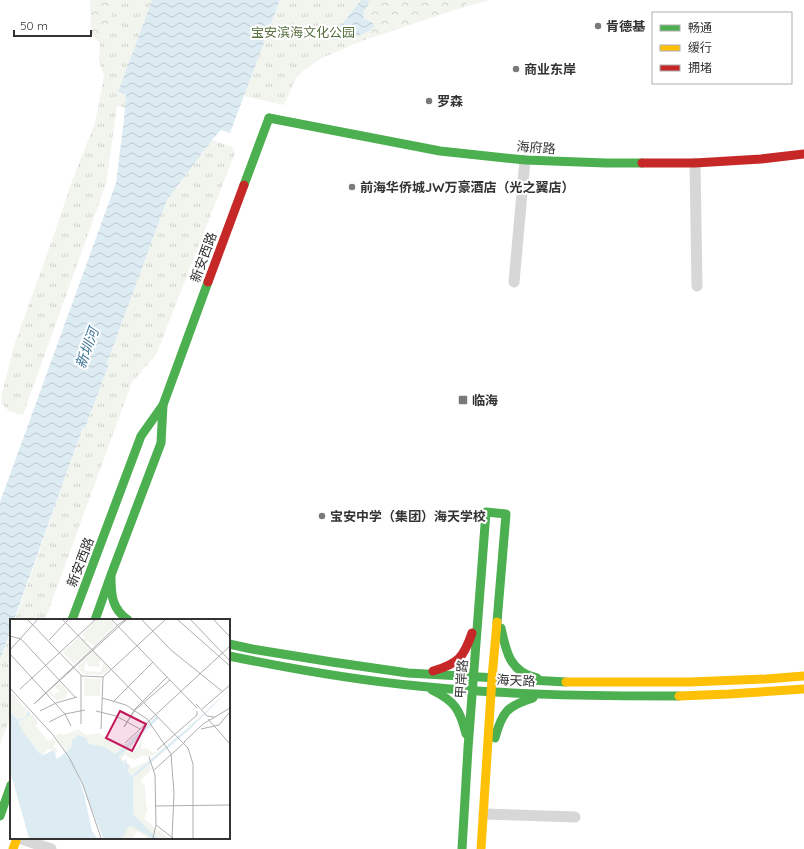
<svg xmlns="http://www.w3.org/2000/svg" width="804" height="849" viewBox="0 0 804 849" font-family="Quicksand,'Noto Sans SC',sans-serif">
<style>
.grass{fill:url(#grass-tufts)}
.forest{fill:url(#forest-crowns)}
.water{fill:url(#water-waves)}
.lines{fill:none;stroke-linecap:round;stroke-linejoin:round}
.street{stroke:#d7d7d7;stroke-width:11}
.fast{stroke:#4caf50;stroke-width:9}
.slow{stroke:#ffc107;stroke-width:9}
.jam{stroke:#c62828;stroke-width:9}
.poi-dot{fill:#7a7a7a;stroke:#fff;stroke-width:1.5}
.labels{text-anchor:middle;stroke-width:4;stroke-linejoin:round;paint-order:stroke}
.poi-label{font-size:13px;font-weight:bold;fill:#333;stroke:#fff;text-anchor:start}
.park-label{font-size:13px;fill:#56703f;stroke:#fff}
.street-label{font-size:13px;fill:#333;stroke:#fff}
.water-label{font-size:14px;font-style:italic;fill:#3f7597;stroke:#fff}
.inset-road{fill:none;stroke:#adadad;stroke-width:1}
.view{fill:#c2185b;fill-opacity:0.15;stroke:#c2185b;stroke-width:2}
.inset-edge{fill:none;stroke:#333;stroke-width:2}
</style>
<defs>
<pattern id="grass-tufts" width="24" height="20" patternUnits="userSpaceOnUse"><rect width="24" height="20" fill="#f1f5ed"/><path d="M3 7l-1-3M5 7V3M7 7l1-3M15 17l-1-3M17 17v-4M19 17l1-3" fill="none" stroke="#cfd2cc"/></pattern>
<pattern id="forest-crowns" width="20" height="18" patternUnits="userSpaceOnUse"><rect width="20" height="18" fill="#f1f5ed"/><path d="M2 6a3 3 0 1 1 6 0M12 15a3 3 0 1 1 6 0" fill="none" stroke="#cfd2cc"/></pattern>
<pattern id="water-waves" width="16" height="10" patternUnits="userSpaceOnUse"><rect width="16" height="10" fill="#ddebf3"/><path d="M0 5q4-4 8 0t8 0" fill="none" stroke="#becad1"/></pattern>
</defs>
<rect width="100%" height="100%" fill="#fff"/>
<g class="grass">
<path d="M118,0H152L118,92L126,95L125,108L117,106L106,184L23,415L9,411L2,404L1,397L14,346L56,229L72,181L95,123L104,76L99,61L100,43Z"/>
<path d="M280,0H490L460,8L364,40L322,58L304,70L296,78L284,105L244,96Z"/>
<path d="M212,140L232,147L235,153L156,355L132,382L45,620H15L83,427L85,428L109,364L107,363L167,200Z"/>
<path d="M11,631V715L0,745V662Z"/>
</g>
<g class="forest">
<path d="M90,0H118L100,43L91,34Z"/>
<path d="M370,0H468L466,4L460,8L364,40L361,38L362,35L368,32L374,26L372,22L365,20L363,17L364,11Z"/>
</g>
<g class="water">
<path d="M152,0H280L230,133L221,130L212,140L167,200L107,363L109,364L85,428L83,427L14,620H11V630L0,660V502L116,183L124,119L126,95L118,92Z"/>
<path d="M361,0H370L364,11L363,17C366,22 373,20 374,26L373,28C360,38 348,38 333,40L331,39L332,34L344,22Z"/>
</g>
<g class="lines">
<g class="street">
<path d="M695,163L697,286"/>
<path d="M514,282L525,160"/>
<path d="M484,814L575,817"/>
<path d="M19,838L51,849"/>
</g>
<g class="fast">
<path d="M269,118L440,151L525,160L606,163H642"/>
<path d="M244,185L269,118"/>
<path d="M111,577C111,595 112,609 128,620"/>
<path d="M72,620L141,436L163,405L208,282"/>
<path d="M95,620L111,575L161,443L163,405"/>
<path d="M501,628C506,652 510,672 537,678"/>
<path d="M229,644L252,649L332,662L408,673L566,682"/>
<path d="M229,656C292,669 354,680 418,686C505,695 592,696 679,696"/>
<path d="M432,690C455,701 460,710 466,734"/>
<path d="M495,738C502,712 507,706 533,698"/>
<path d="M0,816L11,785"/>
<path d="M462,849L468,748L486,512L506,514L497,622"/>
</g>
<g class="slow">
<path d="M566,682H690L766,679L804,676"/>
<path d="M679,696L729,694L804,689"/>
<path d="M13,849L17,838"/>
<path d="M481,849L492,678L497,622"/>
</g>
<g class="jam">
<path d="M642,163H695L761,159L804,154"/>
<path d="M208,282L244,185"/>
<path d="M433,671C458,664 464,657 472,633"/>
</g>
</g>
<g class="poi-dot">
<circle cx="598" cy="26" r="4"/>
<circle cx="516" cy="69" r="4"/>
<circle cx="429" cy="101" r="4"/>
<circle cx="352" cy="187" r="4"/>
<rect x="458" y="395" width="10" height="10" rx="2"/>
<circle cx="322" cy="516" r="4"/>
</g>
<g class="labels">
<g class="poi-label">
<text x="606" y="31">肯德基</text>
<text x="524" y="74">商业东岸</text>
<text x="437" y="106">罗森</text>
<text x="360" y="192">前海华侨城JW万豪酒店（光之翼店）</text>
<text x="472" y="405">临海</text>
<text x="330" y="521">宝安中学（集团）海天学校</text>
</g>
<g class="park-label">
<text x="303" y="37">宝安滨海文化公园</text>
</g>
<g class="street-label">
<text transform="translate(536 147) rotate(4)" y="5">海府路</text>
<text transform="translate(203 257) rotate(-70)" y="5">新安西路</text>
<text transform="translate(80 562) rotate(-69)" y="5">新安西路</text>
<text transform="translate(461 679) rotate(-86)" y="5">甲岸路</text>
<text transform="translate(516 680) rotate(3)" y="5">海天路</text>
</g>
<g class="water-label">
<text transform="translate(87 348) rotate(-70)" y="5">新圳河</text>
</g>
</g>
<g transform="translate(10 619)">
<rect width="220" height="220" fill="#fff"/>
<path d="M74,59L91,60L90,77H74ZM50,64L58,73L54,80L47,82L39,74L40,72L44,76L49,72L45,68ZM68,110L76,116L89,114L100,122L116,125L105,135L79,125L76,119L70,116L62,121L61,129L56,132L45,117L50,113L51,116L58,115ZM128,119L112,140L122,149L139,142L120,157L108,138ZM140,144L141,151L130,162L135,167L136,188H138L134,200L158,219H138L127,212L123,219H113L123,191L122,160Z" fill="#f1f5ed"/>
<path d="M3,75L18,92L17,97L20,94L28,103L25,106L38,122L43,120L46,124L43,127L48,131L45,134L46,139L43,131L38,130L34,135L29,134L15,116L8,101L0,93V76ZM133,120L131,130L136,129L143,134L151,131L140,138L133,136L125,141L116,137V132L119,129V133H123Z" fill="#f1f5ed"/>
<path d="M84,32L93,41L88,42L90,48L78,47L76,42L74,52L91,53L94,42L100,50L91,56L74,55L67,48Z" fill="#f1f5ed"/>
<path d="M86,1H100L105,6L84,27L77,21L75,23L81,30L64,45L53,33L68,19L76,20L72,15Z" fill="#f1f5ed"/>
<path d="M220,70L181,109L123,159V195L147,219H142L121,207L118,208L113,219H19L0,152V93L8,101L16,98L18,92L20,94V96L12,101L8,102L14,114L29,134L34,136L43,131L47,140L61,129L62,121L69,116L76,119L79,125L95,128L105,135L147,97L149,99L109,138L116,148L114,142L117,139L116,144L120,146L117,151L121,157L179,108Z" fill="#ddebf3"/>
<path d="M64,145L93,219H87L82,212L74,175Z" fill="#fff"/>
<path class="inset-road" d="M18,1L72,57L93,58L155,1M53,1L178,129L183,145V219M102,1L187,89M115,1L109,5L24,85L116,1M132,1L161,31L213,73M168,1L220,47M181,1L220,42M204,1L220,18M0,17L11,20L66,79M39,21L58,1M0,31L27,1M0,35L55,95L61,107M157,58L125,90L114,108L125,91L160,61M0,69L43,116L59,138L73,166L91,219M10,70L85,1M92,79L116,86L137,100L161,135L164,174L162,219M104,82L143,43M186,85L197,97L204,98M192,90L220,66M30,92L46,84L67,78M86,92L106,97L130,110M198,100L220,125M39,103L55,95L75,91M71,105V56M91,110L93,58M191,110L209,106L219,94M174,123L193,105L220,89M115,124L220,27M147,131L187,96V92M139,138L145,156L146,206L143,219M144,151L175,123M145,187L220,186M146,206L163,219"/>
<path class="view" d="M110,92L136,105L122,132L96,119Z"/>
<rect width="220" height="220" class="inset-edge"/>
</g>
<rect x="652" y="12" width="140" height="72" fill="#ffffff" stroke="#adadad"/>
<rect x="660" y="25" width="20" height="6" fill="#4caf50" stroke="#adadad"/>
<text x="688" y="32" font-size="12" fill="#333333">畅通</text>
<rect x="660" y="45" width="20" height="6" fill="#ffc107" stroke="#adadad"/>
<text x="688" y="52" font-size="12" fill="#333333">缓行</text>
<rect x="660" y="65" width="20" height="6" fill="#c62828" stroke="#adadad"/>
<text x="688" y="72" font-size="12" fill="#333333">拥堵</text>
<path d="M14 30v6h77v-6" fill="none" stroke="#333333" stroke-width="2"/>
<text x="20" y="30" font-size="12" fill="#333333" stroke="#ffffff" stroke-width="3" paint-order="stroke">50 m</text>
</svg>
